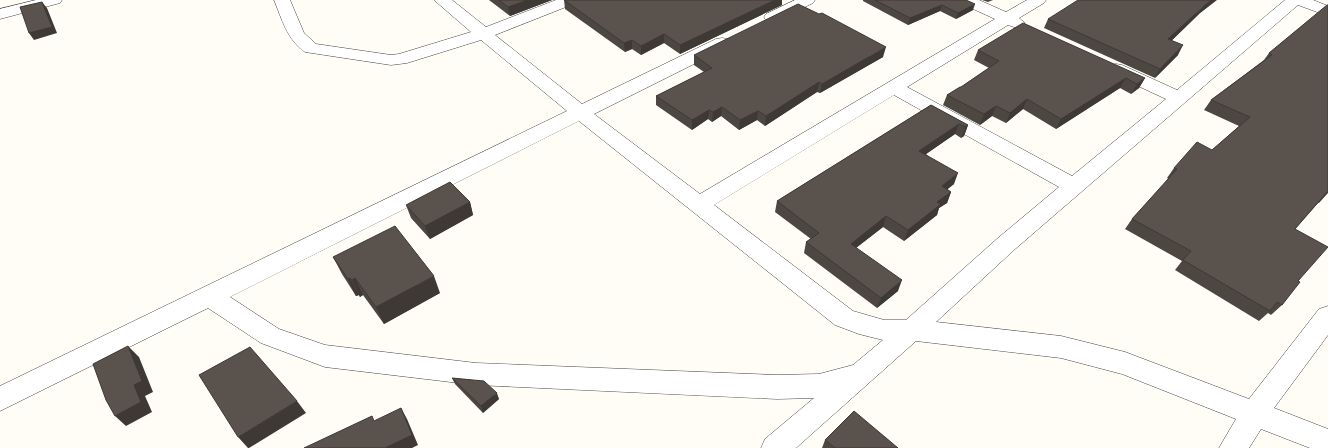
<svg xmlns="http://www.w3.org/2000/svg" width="1328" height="448" viewBox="0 0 1328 448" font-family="Spectral,serif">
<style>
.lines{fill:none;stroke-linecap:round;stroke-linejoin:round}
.street-casing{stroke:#444;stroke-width:1}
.street{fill:#fff;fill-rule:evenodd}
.wall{fill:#4d4742}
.shaded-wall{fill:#3f3936}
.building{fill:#5a524d;stroke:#3f3936}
</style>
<rect width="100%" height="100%" fill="#fffdf5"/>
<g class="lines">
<defs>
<g id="street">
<path d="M36,0H62L60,3L0,19V9Z"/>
<path d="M274,0H290L304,33L316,44L391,55L399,54L471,32L434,0H452L486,27L556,0H578L576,3L495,35L582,104L716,39L722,38L728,39L730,43L728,47L594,114L700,194L995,19L960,3L958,0H979L1006,12L1027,0H1046L1044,3L1019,18L1025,23L1023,26L1017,28L1008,25L907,87L1072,176L1166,99L1110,73L1107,69L1110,65L1116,64L1122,65L1177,90L1285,0H1313L1328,6V16L1298,5L1014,250L936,322L1061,336L1125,352L1249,399L1319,309L1328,306V335L1274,408L1328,429V448H1310L1261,429L1249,448H1219L1236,419L1122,374L1061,358L916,341L796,448H761L765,439L814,398L777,399L476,385L325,367L261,343L208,308L0,411V386L567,111L481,40L407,63L391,65L305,52C287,40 282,19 274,0ZM894,95L1059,187L998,238L906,320H884L853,311L714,205ZM579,121L835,325L859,334L883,340L853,365L819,374L777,375L476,363L325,345L279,329L230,297Z"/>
<path d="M795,0H815L813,3L778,20L772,22L766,20L764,17L766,14Z"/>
</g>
</defs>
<use href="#street" class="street-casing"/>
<use href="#street" class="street"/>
</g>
<g class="wall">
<path d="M489,0H552L510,16Z"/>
<path d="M564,0H782V5L680,54L664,43L641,55L632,49L625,52L565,9Z"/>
<path d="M863,0H966L973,10L956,19L940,11L908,25L863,1Z"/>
<path d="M982,0H993L988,2Z"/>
<path d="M1328,5V193L1319,203H1318L1295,229L1298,281L1282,305L1271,315L1268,313L1259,321L1175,270L1182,261L1125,229L1132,219L1169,179L1167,178L1174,168L1212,150L1239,126L1204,110L1211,100L1264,60L1269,53Z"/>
<path d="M1199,14L1171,41L1178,55L1155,78L1044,28L1048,19Z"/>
<path d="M978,50L1145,78L1139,88L1131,94L1120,88L1056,129L1023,109L1006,123L992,116L980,125L943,105L947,95L961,87L989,68L974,60Z"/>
<path d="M694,55L883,57L820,93L817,92L765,126L757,120L739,130L721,116L712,122L708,119L692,130L656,105V96L704,72L694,65Z"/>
<path d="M931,105L968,125L964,136L961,138L955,134L926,154L954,184L947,189L951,192L947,203L939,208L937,215L904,241L883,227L856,248L898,291L877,308L804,253L806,242L811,239L775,212L777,201Z"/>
<path d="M470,202L473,215L430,239L411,218L406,205Z"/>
<path d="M333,257L440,293L384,324L363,295L360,297L359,295L356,296L342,274Z"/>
<path d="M452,378L473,380L499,399L483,413L455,384Z"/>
<path d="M825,440L898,448H822Z"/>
</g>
<g class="shaded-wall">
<path d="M528,0H552L510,16L508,7Z"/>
<path d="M775,0H782V5L680,54V45Z"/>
<path d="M1211,0H1217L1199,14L1163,49L1168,39L1205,5Z"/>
<path d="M42,2L47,8L57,33L34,40L29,33Z"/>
<path d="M975,4L973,10L956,19L958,13Z"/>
<path d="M942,5L940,11L908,25L910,18Z"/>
<path d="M664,34V43L641,55V46Z"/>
<path d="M632,40V49L625,52L624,43Z"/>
<path d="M1183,45L1178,55L1155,78L1160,69Z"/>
<path d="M886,47L883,57L820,93L822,84Z"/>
<path d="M1126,78L1120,88L1056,129L1061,119Z"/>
<path d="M1145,78L1139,88L1131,94L1137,84Z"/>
<path d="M819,82L817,92L765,126L766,116Z"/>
<path d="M1027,99L1023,109L1006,123L1010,113Z"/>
<path d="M996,106L992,116L980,125L984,114Z"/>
<path d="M722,107L721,116L712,122L713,112Z"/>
<path d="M709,110L708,119L692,130V120Z"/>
<path d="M758,111L757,120L739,130L740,120Z"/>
<path d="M959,124L955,134L916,161L919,151Z"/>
<path d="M968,125L964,136L961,138L966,127Z"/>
<path d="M958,173L954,184L938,197L942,186Z"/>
<path d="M951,192L947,203L939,208L937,215L904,241L908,230L937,202Z"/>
<path d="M470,202L473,215L430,239L425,226Z"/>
<path d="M886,216L883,227L848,254L851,244Z"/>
<path d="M434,276L440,293L384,324L376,307Z"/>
<path d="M350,278L359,295L356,296L348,279Z"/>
<path d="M355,278L363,295L360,297L352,280Z"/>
<path d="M902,280L898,291L877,308L881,298Z"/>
<path d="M128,346L139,357L153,392L145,396L152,412L126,426L115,416L134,385Z"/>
<path d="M497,393L499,399L483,413L481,406Z"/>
<path d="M297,401L306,413L249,448H248L238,437Z"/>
<path d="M401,408L407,419L418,445L412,448H385Z"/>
</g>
<g class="building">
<path d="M499,0H528L508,7Z"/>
<path d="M564,0H775L680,45L664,34L641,46L632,40L624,43Z"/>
<path d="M875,0H966L975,4L958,13L942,5L910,18Z"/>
<path d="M1078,0H1211L1205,5L1168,39L1183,45L1160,69L1048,19Z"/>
<path d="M42,2L52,27L29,33L20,7Z"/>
<path d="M798,4L819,14L822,13L886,47L822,84L819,82L766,116L758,111L740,120L722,107L713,112L709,110L692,120L656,96L712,68L694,55Z"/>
<path d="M1327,5H1328V192H1327L1295,229L1328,247L1298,281L1300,282L1282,305L1277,302L1270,311L1183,260L1191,251L1132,219L1177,169L1174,168L1197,142L1212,150L1250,117L1211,100L1272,55L1269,53Z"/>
<path d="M1023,23L1145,78L1137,84L1126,78L1061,119L1027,99L1010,113L996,106L984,114L947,95L960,87H961L999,61L978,50Z"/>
<path d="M931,105L968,125L966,127L959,124L919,151L958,173L942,186L951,192L937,202L941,204L908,230L886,216L851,244L902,280L881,298L806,242L819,233L777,201Z"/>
<path d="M450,182L470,202L425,226L406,205Z"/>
<path d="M395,226L434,276L376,307L355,278L352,280L350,278L348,279L333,257Z"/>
<path d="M128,346L142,381L134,385L141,402L115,416L106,400L93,364Z"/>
<path d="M250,347L297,401L238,437L199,375Z"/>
<path d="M452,378L473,380L484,381L497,393L481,406Z"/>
<path d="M401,408L412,435L385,448H304L372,416L374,421Z"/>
<path d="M854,411L898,448H835L825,440Z"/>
</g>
</svg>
